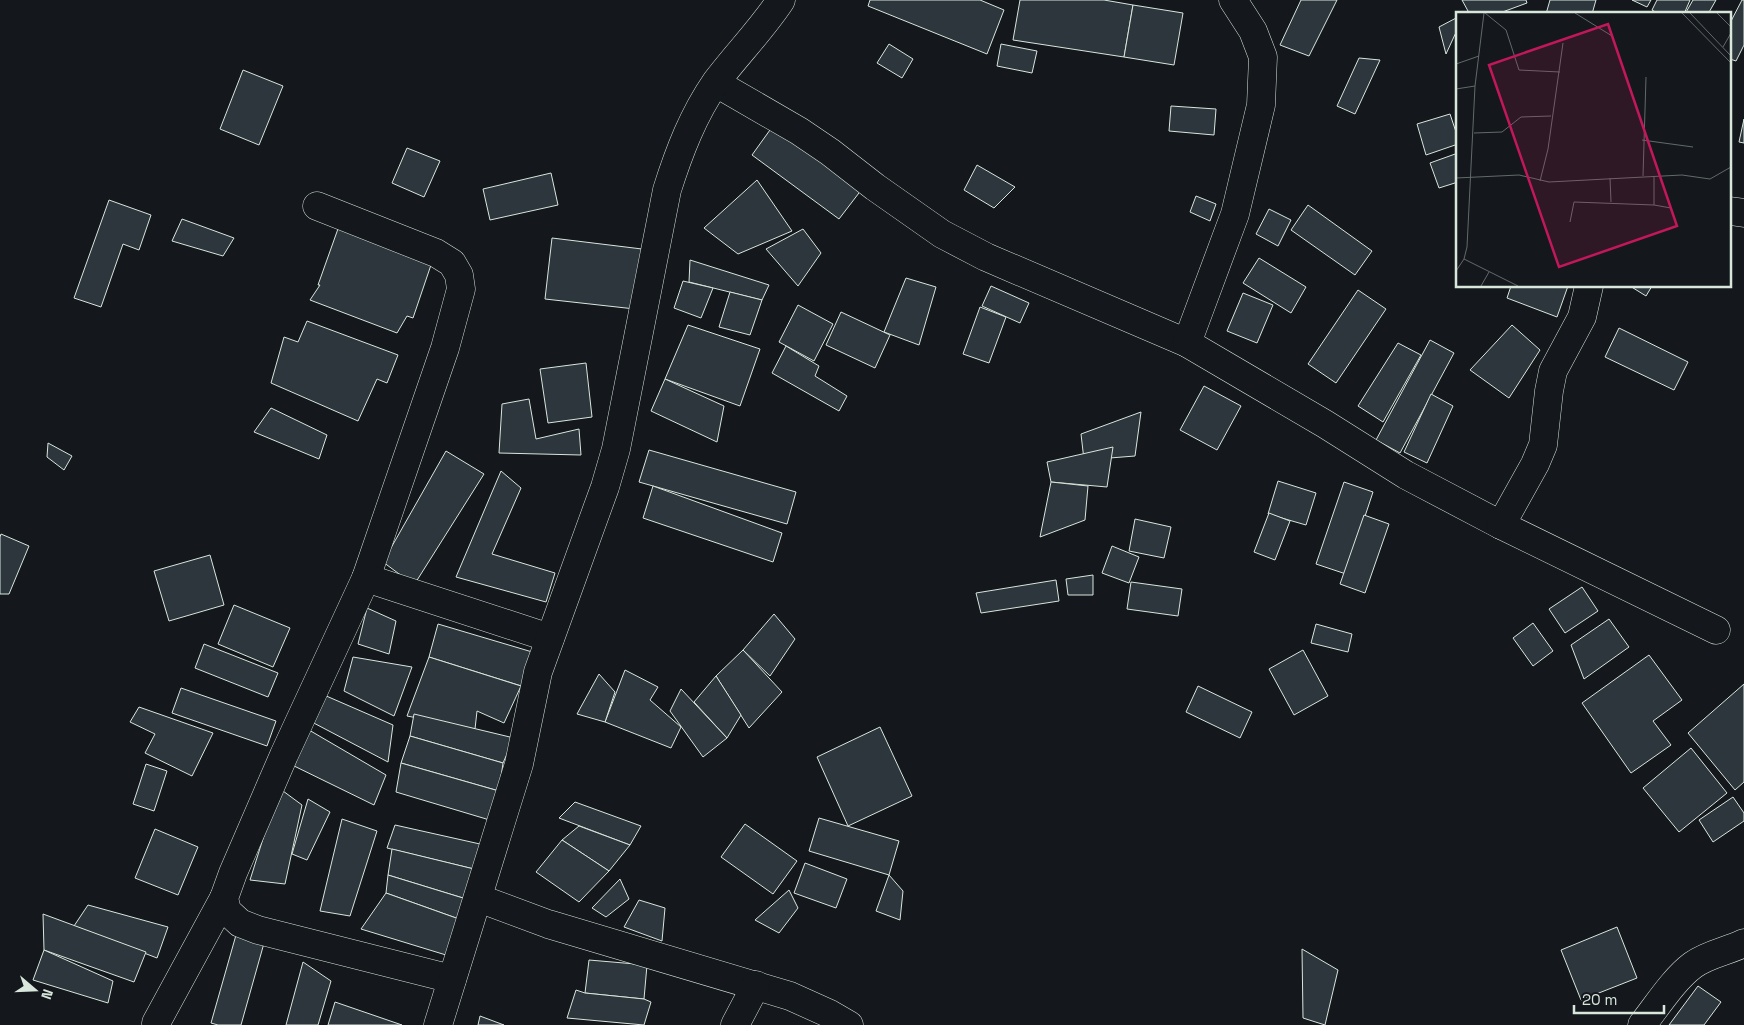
<svg xmlns="http://www.w3.org/2000/svg" width="1744" height="1025" viewBox="0 0 1744 1025" font-family="'Space Grotesk',sans-serif">
<style>
.building{fill:#2c363c;stroke:#d8e6dc}
.lines{fill:none;stroke-linecap:round;stroke-linejoin:round}
.minor-casing{stroke:#d8e6dc;stroke-width:29}
.minor{stroke:#14181c;stroke-width:28}
.inset-road{fill:none;stroke:#626a69;stroke-width:1}
.view{fill:#c2185b;fill-opacity:0.15;stroke:#c2185b;stroke-width:2.5}
.inset-edge{fill:none;stroke:#d8e6dc;stroke-width:2.5}
</style>
<rect width="100%" height="100%" fill="#14181c"/>
<g class="building">
<path d="M870,0H980L1004,10L987,54L868,6Z"/>
<path d="M1020,0H1104L1133,5L1124,57L1013,40Z"/>
<path d="M1301,0H1337L1309,56L1280,45Z"/>
<path d="M1462,0H1526L1527,3L1497,14H1463L1468,11Z"/>
<path d="M1550,0H1596L1592,14H1546Z"/>
<path d="M1632,0H1651L1647,7Z"/>
<path d="M1657,0H1690L1684,14H1659L1652,10Z"/>
<path d="M1693,0H1716L1708,14H1685Z"/>
<path d="M1742,0H1744V45L1736,61L1730,59V23Z"/>
<path d="M1133,5L1183,13L1174,65L1124,57Z"/>
<path d="M1458,17V28L1446,54L1439,27Z"/>
<path d="M889,44L913,59L902,78L877,63Z"/>
<path d="M1001,44L1037,51L1032,73L997,66Z"/>
<path d="M1359,58L1380,60L1355,114L1337,106Z"/>
<path d="M243,70L283,86L259,145L220,129Z"/>
<path d="M1171,106L1216,109L1214,135L1169,131Z"/>
<path d="M1450,114L1458,138V144L1426,155L1417,124Z"/>
<path d="M1744,119V143L1739,142Z"/>
<path d="M775,123L862,189L839,219L752,155Z"/>
<path d="M407,148L440,161L424,197L392,183Z"/>
<path d="M1458,153V182L1439,188L1430,163Z"/>
<path d="M977,165L1015,187L994,208L964,190Z"/>
<path d="M551,173L558,205L490,220L483,189Z"/>
<path d="M757,180L792,231L738,254L704,228Z"/>
<path d="M1196,196L1216,204L1210,221L1190,212Z"/>
<path d="M109,200L151,215L139,250L123,244L101,307L74,298Z"/>
<path d="M1308,205L1372,251L1355,275L1291,230Z"/>
<path d="M1269,209L1291,220L1278,246L1256,234Z"/>
<path d="M182,219L234,238L223,256L172,241Z"/>
<path d="M339,226L433,259L413,318L407,316L397,333L310,300L320,285H318Z"/>
<path d="M803,229L821,253L798,286L766,249Z"/>
<path d="M552,238L642,249L635,309L545,299Z"/>
<path d="M1259,258L1306,287L1291,313L1243,283Z"/>
<path d="M690,260L769,285L762,300L689,282Z"/>
<path d="M906,278L936,287L919,345L884,332Z"/>
<path d="M683,281L713,288L701,318L674,308Z"/>
<path d="M991,286L1029,303L1020,323L982,306Z"/>
<path d="M1511,286H1568L1557,317L1507,298Z"/>
<path d="M1630,286H1652L1646,296Z"/>
<path d="M1358,290L1386,309L1336,383L1308,364Z"/>
<path d="M730,292L762,300L750,335L719,327Z"/>
<path d="M1243,293L1273,305L1257,343L1227,331Z"/>
<path d="M798,305L833,324L814,361L779,342Z"/>
<path d="M980,307L1006,317L989,363L963,354Z"/>
<path d="M841,312L890,335L875,368L826,345Z"/>
<path d="M307,321L398,355L387,383L377,379L358,421L271,383L284,337L298,342Z"/>
<path d="M688,325L760,349L740,406L665,379Z"/>
<path d="M1512,325L1540,350L1509,398L1470,370Z"/>
<path d="M1619,328L1688,362L1674,390L1605,357Z"/>
<path d="M1430,340L1454,353L1400,453L1376,440Z"/>
<path d="M1398,343L1421,355L1383,422L1358,406Z"/>
<path d="M786,346L819,366L815,376L847,396L839,411L772,373Z"/>
<path d="M586,363L592,417L548,423L540,369Z"/>
<path d="M665,379L724,406L717,442L651,411Z"/>
<path d="M1204,386L1241,406L1217,450L1180,430Z"/>
<path d="M1431,394L1453,406L1427,463L1404,452Z"/>
<path d="M529,399L536,439L579,429L581,455L499,453L502,404Z"/>
<path d="M271,408L327,435L319,459L254,432Z"/>
<path d="M1141,412L1135,456L1084,460L1081,434Z"/>
<path d="M48,443L72,456L64,470L47,457Z"/>
<path d="M1113,447L1107,487L1051,482L1047,462Z"/>
<path d="M649,450L796,492L787,524L639,482Z"/>
<path d="M446,451L484,474L414,585L383,562Z"/>
<path d="M501,471L521,488L492,554L555,573L546,602L456,577Z"/>
<path d="M1278,481L1316,493L1306,525L1268,514Z"/>
<path d="M1051,482L1088,486L1085,520L1040,537Z"/>
<path d="M1344,482L1373,492L1346,574L1316,564Z"/>
<path d="M653,486L782,533L773,562L643,518Z"/>
<path d="M1269,513L1290,521L1275,560L1254,552Z"/>
<path d="M1364,515L1389,524L1365,593L1340,584Z"/>
<path d="M1135,519L1171,527L1164,558L1129,551Z"/>
<path d="M1,534L29,546L9,594H0V537Z"/>
<path d="M1112,546L1139,557L1129,583L1102,573Z"/>
<path d="M210,555L224,605L169,621L154,571Z"/>
<path d="M1093,575V595H1068L1066,579Z"/>
<path d="M1056,580L1059,601L981,613L976,593Z"/>
<path d="M1131,582L1182,589L1178,616L1127,609Z"/>
<path d="M1582,587L1598,611L1565,633L1549,609Z"/>
<path d="M234,605L290,628L273,667L218,644Z"/>
<path d="M367,608L396,621L389,654L358,644Z"/>
<path d="M774,614L795,639L770,676L743,650Z"/>
<path d="M1609,619L1629,647L1584,679L1571,645Z"/>
<path d="M1533,623L1553,651L1533,666L1513,638Z"/>
<path d="M438,624L539,654L531,689L429,657Z"/>
<path d="M1316,624L1352,634L1348,652L1311,643Z"/>
<path d="M204,644L278,673L268,697L195,668Z"/>
<path d="M743,650L782,692L749,728L716,676Z"/>
<path d="M1303,650L1328,696L1294,715L1269,669Z"/>
<path d="M1649,655L1682,700L1653,721L1671,745L1631,773L1582,703Z"/>
<path d="M353,657L412,667L394,716L344,691Z"/>
<path d="M429,657L521,686L504,723L477,711L475,729L407,716Z"/>
<path d="M625,670L658,687L650,700L681,727L671,748L605,722Z"/>
<path d="M599,674L615,692L605,722L577,714Z"/>
<path d="M716,676L741,715L727,738L694,702Z"/>
<path d="M1744,684V782L1735,790L1688,733Z"/>
<path d="M1198,686L1252,712L1240,738L1186,712Z"/>
<path d="M181,688L276,721L267,746L172,713Z"/>
<path d="M681,689L727,738L703,757L670,711Z"/>
<path d="M324,695L393,725L388,762L308,720Z"/>
<path d="M139,707L213,733L192,776L145,753L155,734L130,722Z"/>
<path d="M414,714L514,738L503,763L410,736Z"/>
<path d="M880,727L912,796L848,826L817,757Z"/>
<path d="M309,730L386,775L374,805L288,763Z"/>
<path d="M410,736L503,763L499,791L401,763Z"/>
<path d="M1691,748L1727,793L1679,832L1643,788Z"/>
<path d="M401,763L499,791L493,821L396,792Z"/>
<path d="M146,764L167,771L154,811L133,804Z"/>
<path d="M279,788L302,805L285,884L250,880Z"/>
<path d="M1733,797L1744,813V821L1713,842L1699,820Z"/>
<path d="M308,799L330,812L307,860L292,854Z"/>
<path d="M575,802L641,826L630,845L559,818Z"/>
<path d="M819,818L899,841L889,875L809,851Z"/>
<path d="M342,819L377,831L350,916L320,911Z"/>
<path d="M745,824L797,861L773,894L721,857Z"/>
<path d="M395,825L480,844L474,869L387,848Z"/>
<path d="M579,826L630,845L609,871L562,840Z"/>
<path d="M155,829L198,847L178,895L135,878Z"/>
<path d="M562,840L609,871L579,902L536,872Z"/>
<path d="M392,849L474,869L463,898L388,875Z"/>
<path d="M805,863L847,879L836,908L794,893Z"/>
<path d="M388,875L463,898L459,919L386,893Z"/>
<path d="M889,875L903,891L900,920L876,911Z"/>
<path d="M620,879L629,899L606,917L592,908Z"/>
<path d="M789,890L798,908L779,933L755,920Z"/>
<path d="M386,893L459,919L446,955L361,929Z"/>
<path d="M639,900L665,908L662,941L624,927Z"/>
<path d="M88,905L168,927L157,958L74,926Z"/>
<path d="M43,914L146,952L134,982L44,950Z"/>
<path d="M1617,927L1637,978L1581,1000L1561,950Z"/>
<path d="M238,928L266,936L241,1025H218L211,1023Z"/>
<path d="M1302,949L1338,970L1325,1025L1303,1018Z"/>
<path d="M44,950L113,981L108,1003L33,980Z"/>
<path d="M589,960L647,965L644,999L585,993Z"/>
<path d="M303,962L331,981L318,1025H286Z"/>
<path d="M1698,986L1721,1002L1704,1025H1669Z"/>
<path d="M576,990L585,993L644,999L651,1002L644,1025L567,1018Z"/>
<path d="M335,1002L402,1025H328Z"/>
<path d="M480,1016L504,1025H478Z"/>
</g>
<g class="lines">
<defs>
<g id="minor">
<path d="M716,83L799,131L830,152L875,187L942,234L986,257L1187,343L1325,424L1406,475L1501,525L1716,630"/>
<path d="M317,206L436,253L452,263L459,275L461,289L445,348L366,578L284,755L233,873L224,898L227,911L240,923L258,930L452,979"/>
<path d="M1730,211L1744,213"/>
<path d="M1187,343L1235,214L1261,105L1263,57L1253,31L1233,0"/>
<path d="M1501,525L1535,464L1543,445L1549,391L1553,371L1582,317L1589,286"/>
<path d="M366,578L550,638"/>
<path d="M478,898L548,924L790,996L830,1014L849,1025"/>
<path d="M156,1023L224,898"/>
<path d="M438,1025L519,764L538,672L605,487L616,449L667,190C679,152 693,115 716,82C737,54 762,29 781,0"/>
<path d="M735,1025L756,985"/>
<path d="M1642,1025C1657,1006 1674,979 1693,965C1708,954 1728,951 1744,943"/>
</g>
</defs>
<use href="#minor" class="minor-casing"/>
<use href="#minor" class="minor"/>
</g>
<g transform="translate(1456 12)">
<rect width="275" height="275" fill="#14181c"/>
<path class="inset-road" d="M29,1L50,18L63,58L104,60M119,1L156,24M226,1L275,51M234,1L275,44M261,1L275,15M267,35L275,21M0,52L23,44M0,77L19,74M18,121L46,120L65,105L95,104M186,128L237,135M187,164L190,65M0,166L63,163L93,170L226,163L254,167L275,155M154,166L155,190M84,169L92,137L107,31M198,193L215,196M114,210L118,190L198,193V164M8,247L62,274M0,259L8,247L11,235L19,74L28,1M25,274L33,260"/>
<path class="view" d="M152,12L221,214L103,255L33,53Z"/>
<rect width="275" height="275" class="inset-edge"/>
</g>
<g transform="translate(35 990) rotate(109)" stroke="#14181c" stroke-width="4" paint-order="stroke">
<path d="M0-4L9 19L0 12L-9 19Z" fill="#d8e6dc"/>
<text y="-8" font-size="14" font-weight="bold" text-anchor="middle" fill="#d8e6dc">N</text>
</g>
<path d="M1574 1005v8h90v-8" fill="none" stroke="#d8e6dc" stroke-width="2.5"/>
<text x="1582" y="1005" font-size="15" fill="#d8e6dc" stroke="#14181c" stroke-width="4" paint-order="stroke">20 m</text>
</svg>
